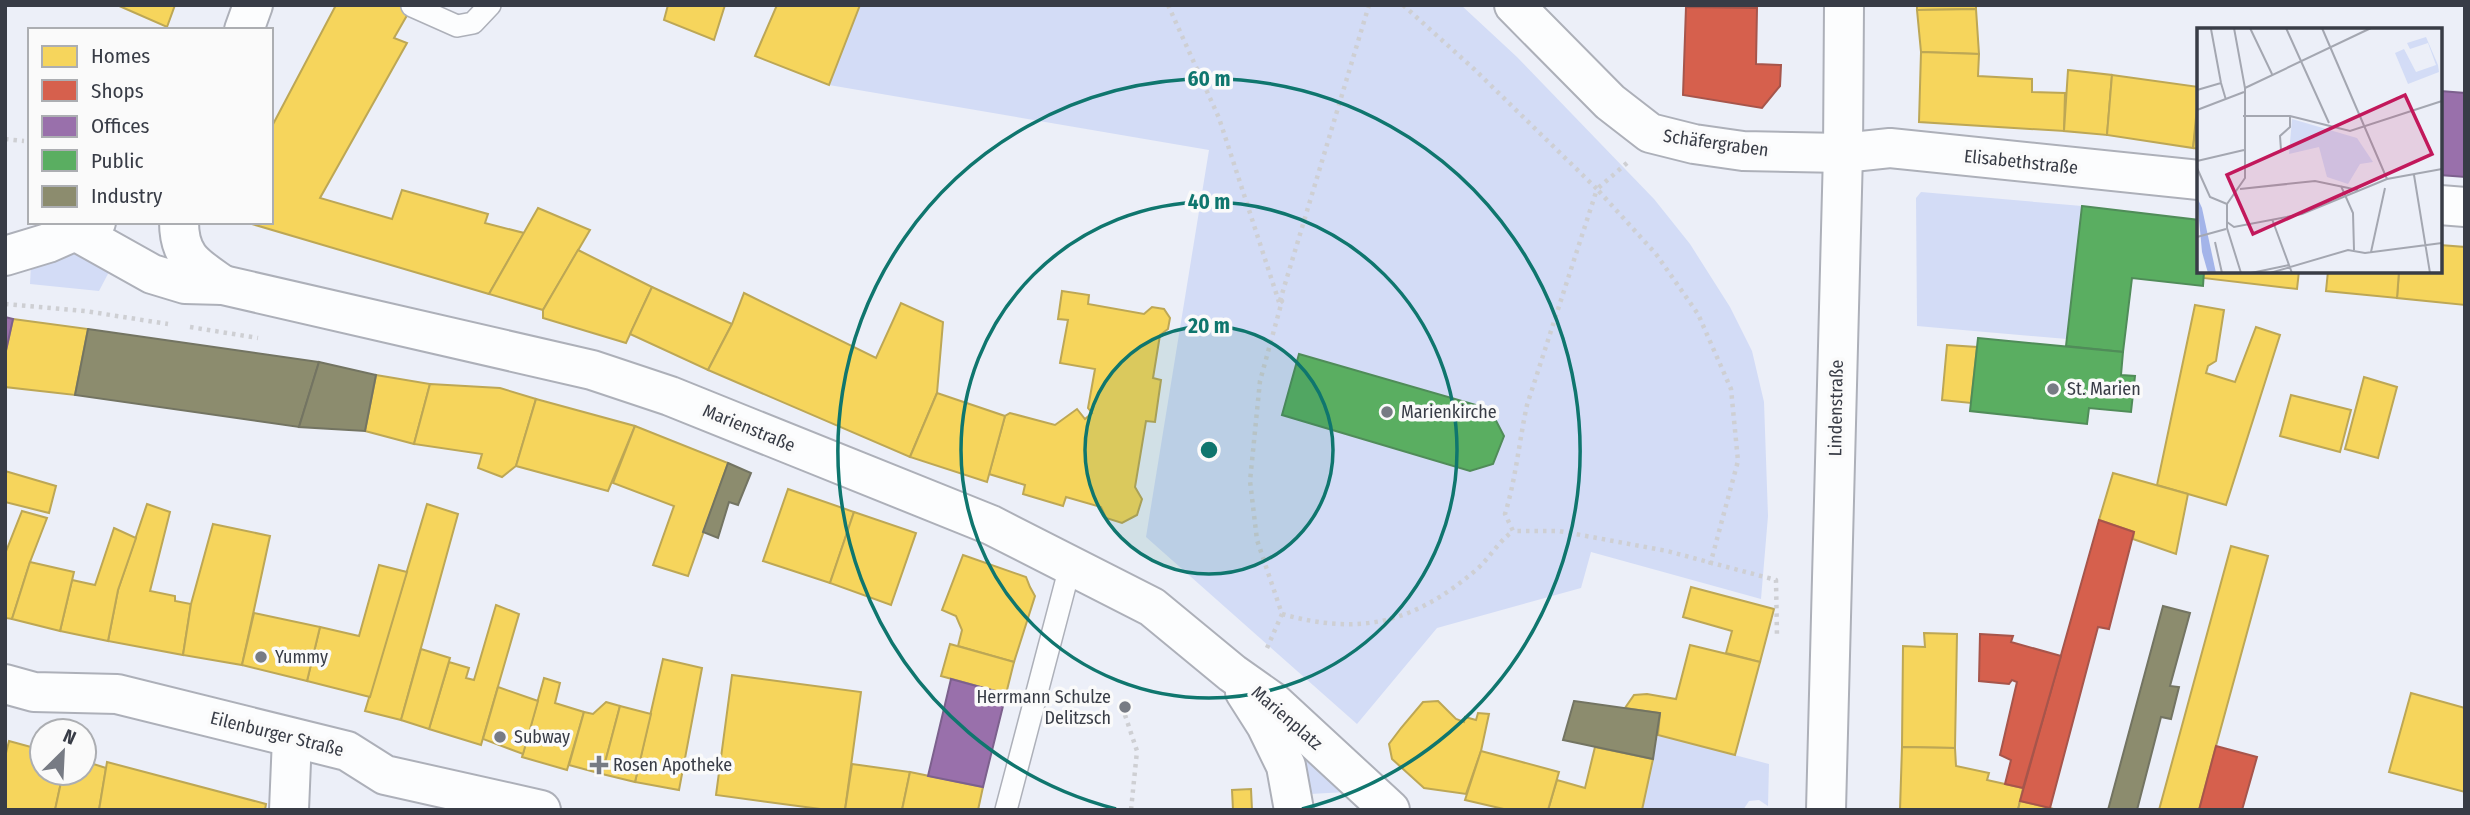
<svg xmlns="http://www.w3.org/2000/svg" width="2470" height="815" viewBox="0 0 2470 815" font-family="'Fira Sans Condensed',sans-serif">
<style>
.green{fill:#d3dcf6}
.homes{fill:#f6d55c;stroke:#bda755;stroke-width:2}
.shops{fill:#d6604d;stroke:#a7554b;stroke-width:2}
.offices{fill:#9970ab;stroke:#7c608d;stroke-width:2}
.public{fill:#5aae61;stroke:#508c59;stroke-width:2}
.industry{fill:#8c8c6e;stroke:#737462;stroke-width:2}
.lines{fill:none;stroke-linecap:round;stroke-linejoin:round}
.lane-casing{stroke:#adb0b9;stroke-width:24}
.street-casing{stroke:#adb0b9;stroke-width:42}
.secondary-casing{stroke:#adb0b9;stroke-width:42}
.path{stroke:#cecfd3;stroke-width:4.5;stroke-dasharray:3.5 5;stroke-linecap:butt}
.lane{stroke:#fcfdfe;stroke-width:21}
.street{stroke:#fcfdfe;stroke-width:38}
.secondary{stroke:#fcfdfe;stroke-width:38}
.ring{fill:none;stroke:#0f766e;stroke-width:3.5}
.poi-dot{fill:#777b84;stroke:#fafafa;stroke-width:2.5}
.labels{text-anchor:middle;stroke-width:7;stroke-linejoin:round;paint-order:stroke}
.street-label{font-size:18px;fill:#383c46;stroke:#fafafa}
.poi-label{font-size:18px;fill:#383c46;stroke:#fafafa;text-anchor:start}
.inset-road{fill:none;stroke:#a4a7b1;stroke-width:2}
.view{fill:#c2185b;fill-opacity:0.15;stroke:#c2185b;stroke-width:3.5}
.inset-edge{fill:none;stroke:#383c46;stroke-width:3.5}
.centre{fill:#0f766e;stroke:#fafafa;stroke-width:3.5}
.ring-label{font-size:21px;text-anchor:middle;font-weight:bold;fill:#0f766e;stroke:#fafafa;stroke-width:7;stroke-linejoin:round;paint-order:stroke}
</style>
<rect width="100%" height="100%" fill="#eceff8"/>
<g class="green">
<path d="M860,5H1461L1517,57L1654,199L1690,244L1730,307L1752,351L1764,402L1768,516L1761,599L1591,552L1581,588L1437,628L1357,724L1146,537L1209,150L829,85Z"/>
<path d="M1921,192L2082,206L2067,339L1917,326L1916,198Z"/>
<path d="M59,254L87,255L111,268L99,291L30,284L31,264Z"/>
<path d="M1285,733L1347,792L1310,794Z"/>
<path d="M1658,735L1769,764L1768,806L1759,800L1749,801L1743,810H1642Z"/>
</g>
<g class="homes">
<path d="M117,5H175L167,27Z"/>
<path d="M336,5H413L394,38L407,43L320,198L392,219L402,190L488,214L485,223L524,233L489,294L245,222H271V128Z"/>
<path d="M668,5H725L714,40L664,20Z"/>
<path d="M777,5H860L829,85L755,56Z"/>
<path d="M1696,5H1757V8L1696,7Z"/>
<path d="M1917,5H1976V9L1917,10Z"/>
<path d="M1976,9L1979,54L1921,52L1917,10Z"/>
<path d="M1921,52L1979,54L1978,76L2032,79V92L2065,93L2064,131L1919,122Z"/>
<path d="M2068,70L2112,75L2107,135L2064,131Z"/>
<path d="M2112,75L2199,87L2193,148L2107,135Z"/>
<path d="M2199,102V149L2193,148Z"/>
<path d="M538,208L590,230L543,310L489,294Z"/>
<path d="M2440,245L2465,247V305L2397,298L2399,271H2440Z"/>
<path d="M578,250L652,287L626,343L543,318V310Z"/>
<path d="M2204,271H2299L2297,289L2203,278Z"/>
<path d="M2328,271H2399L2397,298L2326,291Z"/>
<path d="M652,287L732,324L708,370L630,334Z"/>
<path d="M1062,291L1089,295L1088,304L1144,314L1152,307L1164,309L1170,318L1168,329L1160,335L1153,378L1161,380L1155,422L1146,421L1135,487L1142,499L1137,515L1122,523L1106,518L1101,507L1066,497L1063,506L1023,494L1025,485L989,474L1005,416L1010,413L1055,425L1077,409L1085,419L1092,413L1088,408L1095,369L1060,363L1068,320L1058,319Z"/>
<path d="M744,293L876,358L901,303L943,322L937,393L910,457L708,370L732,324Z"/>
<path d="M2195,305L2224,310L2216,361L2208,366L2206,373L2235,382L2256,327L2280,335L2226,505L2157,485Z"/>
<path d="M13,319L88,329L75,395L5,387V355Z"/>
<path d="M1947,345L1977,347L1971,403L1942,400Z"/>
<path d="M376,375L430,384L414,444L365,431Z"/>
<path d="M2364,377L2397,387L2378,458L2345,449Z"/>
<path d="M430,384L500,388L536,399L516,466L502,477L478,468L482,454L414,444Z"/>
<path d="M937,393L1005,416L987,482L910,457Z"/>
<path d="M2291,395L2351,410L2340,452L2280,436Z"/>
<path d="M536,399L635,426L608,491L516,466Z"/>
<path d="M635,426L728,463L688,576L653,565L674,506L613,483Z"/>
<path d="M5,471L56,486L49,513L5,502Z"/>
<path d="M2113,473L2188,494L2176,554L2133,539L2134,532L2099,520Z"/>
<path d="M788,489L854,512L830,583L763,561Z"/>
<path d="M147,504L170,512L150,591L175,596V601L191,604L183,655L108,641L118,590Z"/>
<path d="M427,504L458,514L401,720L365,711Z"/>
<path d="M22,511L47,518L30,562L12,619L5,618V554Z"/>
<path d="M854,512L916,533L891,605L830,583Z"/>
<path d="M213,524L270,536L242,665L183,655L191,604Z"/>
<path d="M114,528L136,538L118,590L108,641L60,631L72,580L95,585Z"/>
<path d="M2231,546L2268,556L2216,746L2199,810H2159Z"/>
<path d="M963,555L1026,577L1030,587L1035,596L1014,662L958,646L962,630L956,616L942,610Z"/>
<path d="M30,562L74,572L60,631L12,619Z"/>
<path d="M379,565L407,572L370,697L307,681L320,627L359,636Z"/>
<path d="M1691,587L1774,609L1760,662L1726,653L1732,631L1683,617Z"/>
<path d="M496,605L519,614L481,745L429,729L449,662L469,668L466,678L474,680Z"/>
<path d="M254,613L320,627L307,681L242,665Z"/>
<path d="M1924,633L1957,634L1955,748L1902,747L1903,646L1925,647Z"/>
<path d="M950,644L1014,662L1006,694L941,676Z"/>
<path d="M1690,645L1760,662L1735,755L1658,735L1660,713L1625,708L1634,695L1647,694L1676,699Z"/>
<path d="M421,649L450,658L429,729L401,720Z"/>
<path d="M663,659L702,668L679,790L635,782Z"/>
<path d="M732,675L861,692L845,810H828L716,795Z"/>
<path d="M544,678L560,683L555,703L584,712L567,770L522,757Z"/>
<path d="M498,687L538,701L523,754L483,739Z"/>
<path d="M2411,693L2465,708V792L2389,772Z"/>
<path d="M1438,701L1456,719L1464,722L1465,717L1476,720L1478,713L1489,714L1481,751L1466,794L1424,788L1392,759L1389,744L1401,728L1423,702Z"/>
<path d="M606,702L620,706L602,774L569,765L584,712L593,714Z"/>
<path d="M620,706L651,714L635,782L602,774Z"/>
<path d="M9,741L42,750V773H63L55,810H5V757Z"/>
<path d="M1595,747L1653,759L1642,810H1548L1557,780L1585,788Z"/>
<path d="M1902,747L1955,748L1956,766L1989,773L1987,780L2023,788L2018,810H1900Z"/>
<path d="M1481,751L1559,772L1548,810H1508L1465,800Z"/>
<path d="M84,761L106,768L99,810H55L63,773H84Z"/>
<path d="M107,762L266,804L265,810H99Z"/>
<path d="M852,764L910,772L902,810H845Z"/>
<path d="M910,772L983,787L978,810H902Z"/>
<path d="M1251,789L1252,810H1233L1232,790Z"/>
<path d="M2020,801L2050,808L2057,810H2018Z"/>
</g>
<g class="shops">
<path d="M1686,7L1757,8L1756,64L1781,65L1780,86L1762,108L1683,95Z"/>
<path d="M2099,520L2134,532L2109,629L2098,627L2050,808L2020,801Z"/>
<path d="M1980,634L2013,636L2011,642L2061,656L2023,788L2005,784L2011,760L2000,755L2017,682L2012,680L2009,684L1979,681Z"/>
<path d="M2216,746L2257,757L2242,810H2199Z"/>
</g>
<g class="offices">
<path d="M2440,91L2465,93V177L2440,175Z"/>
<path d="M5,317L13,319L5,355Z"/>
<path d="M951,679L1006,694L983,787L928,776Z"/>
</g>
<g class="public">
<path d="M2082,206L2199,220V271H2204L2203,286L2132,278L2123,352L2066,346Z"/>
<path d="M1978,338L2123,352L2121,375L2135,376L2131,412L2089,408L2087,424L1970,411Z"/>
<path d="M1299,354L1490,409L1504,436L1493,464L1470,471L1282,415Z"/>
</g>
<g class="industry">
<path d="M88,329L319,362L299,427L75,395Z"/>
<path d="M319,362L376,375L365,431L299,427Z"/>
<path d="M728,463L751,473L738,505L729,502L718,538L703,532Z"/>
<path d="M2163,606L2190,613L2170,686L2179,687L2171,719L2161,717L2137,810H2108Z"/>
<path d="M1574,701L1660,713L1653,759L1563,740Z"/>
</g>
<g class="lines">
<defs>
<g id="lane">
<path d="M412,6L457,26L473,23L490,5"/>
<path d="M1006,810L1071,563"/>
</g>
<g id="street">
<path d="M1514,5L1610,102L1650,133L1694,144L1743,151L1843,153L1890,148L2199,180"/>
<path d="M2440,205L2465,207"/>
<path d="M179,222C179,258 196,266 223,285"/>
<path d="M77,232L152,274L185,284L223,285L592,370L670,396L991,525L1152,607L1232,673L1273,702L1390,810"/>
<path d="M5,684L34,692L117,694L347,751L385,775L541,810"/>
<path d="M1245,692L1266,725L1286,766L1294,810"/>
<path d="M289,810L292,738"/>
<path d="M1826,810L1843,153L1844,5"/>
</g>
<g id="secondary">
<path d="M244,30L253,5"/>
<path d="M5,256L48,243L96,222"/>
</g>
</defs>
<use href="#lane" class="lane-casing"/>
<use href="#street" class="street-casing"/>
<use href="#secondary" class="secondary-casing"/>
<g class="path">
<path d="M1168,5L1219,118L1279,302"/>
<path d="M1403,5L1474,69L1597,189L1527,405C1519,442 1516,478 1505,514L1513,531H1559L1597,538L1667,551L1776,580L1777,637"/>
<path d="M5,139L24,141"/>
<path d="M1627,163L1597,189L1656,254L1698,314L1731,389L1738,461L1710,565"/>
<path d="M5,304L85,311L168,324"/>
<path d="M190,327L258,338"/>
<path d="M1282,614C1360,636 1414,623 1476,570C1490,558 1497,543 1513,531"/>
<path d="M1267,648L1282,614L1257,540L1250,481L1260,381L1282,301L1279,304L1369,5"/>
<path d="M1125,715L1137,751L1131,810"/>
</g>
<use href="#lane" class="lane"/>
<use href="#street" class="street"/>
<use href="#secondary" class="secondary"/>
</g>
<circle cx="1209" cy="450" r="124" fill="#0f766e" fill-opacity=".12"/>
<g class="ring">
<circle cx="1209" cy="450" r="124"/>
<circle cx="1209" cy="450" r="248"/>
<path d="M1116 809A371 371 0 1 1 1302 809"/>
</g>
<g class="poi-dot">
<circle cx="2053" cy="389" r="7"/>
<circle cx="1387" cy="412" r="7"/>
<circle cx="261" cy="657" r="7"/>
<circle cx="1125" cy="707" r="7"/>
<circle cx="500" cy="737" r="7"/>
<path d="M595.5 754.5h7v7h7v7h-7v7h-7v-7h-7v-7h7z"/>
</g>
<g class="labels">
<g class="street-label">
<text transform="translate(1716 143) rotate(8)" y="6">Schäfergraben</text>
<text transform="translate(2021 162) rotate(6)" y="6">Elisabethstraße</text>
<text transform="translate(1836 408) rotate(-89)" y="6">Lindenstraße</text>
<text transform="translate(749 428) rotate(22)" y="6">Marienstraße</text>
<text transform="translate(1287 718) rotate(41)" y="6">Marienplatz</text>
<text transform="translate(277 734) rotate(14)" y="6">Eilenburger Straße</text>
</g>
<g class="poi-label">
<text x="2067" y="395">St. Marien</text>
<text x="1401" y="418">Marienkirche</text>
<text x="275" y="663">Yummy</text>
<text x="1111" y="703" text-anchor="end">Herrmann Schulze<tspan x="1111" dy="21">Delitzsch</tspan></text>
<text x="514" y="743">Subway</text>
<text x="613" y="771">Rosen Apotheke</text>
</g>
</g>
<g transform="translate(2197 28)">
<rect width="245" height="245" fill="#eceff8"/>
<path d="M229,9L241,37L242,44L211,56L198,25L207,21L219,44L239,37L231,15L213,21L210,15ZM95,91L160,110L176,134L163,136L151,156L130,149L122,119L92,126Z" fill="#d3dcf6"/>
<path d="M0,169L5,180L19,245H11L5,224Z" fill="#a3b4e9"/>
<path class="inset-road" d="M37,0L48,60V150L30,176V200L44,245M53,0L75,46M89,0L132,95M125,0L190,151M14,1L24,55M48,60L174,0M0,62L24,55L29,72M0,82L47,64M46,88H93L153,103L245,73M84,122L83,108L93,99V88M0,133L47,122M0,140L13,169L30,176M217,147L233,245M144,158L156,185L157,222M43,161L118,153L161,162M75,191L95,245M30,194L37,199L105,186L190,151L245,141M0,209L29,201M18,214L25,245M174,224L188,160M54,245L92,237M73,245L151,222L168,225L245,215"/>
<path class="view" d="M208,67L235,126L56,206L30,147Z"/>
<rect width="245" height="245" class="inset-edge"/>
</g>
<circle cx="1209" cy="450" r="10" class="centre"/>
<g class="ring-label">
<text x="1209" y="86">60 m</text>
<text x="1209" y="209">40 m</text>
<text x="1209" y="333">20 m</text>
</g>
<rect width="2470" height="815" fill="none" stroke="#383c46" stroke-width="14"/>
<rect x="28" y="28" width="245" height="196" fill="#fafafa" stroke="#acaeb2" stroke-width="2"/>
<rect x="42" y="46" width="35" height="21" fill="#f6d55c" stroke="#acaeb2" stroke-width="2"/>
<text x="91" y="63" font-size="21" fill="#383c46">Homes</text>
<rect x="42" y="80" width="35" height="21" fill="#d6604d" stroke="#acaeb2" stroke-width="2"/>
<text x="91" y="98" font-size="21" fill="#383c46">Shops</text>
<rect x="42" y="116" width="35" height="21" fill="#9970ab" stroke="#acaeb2" stroke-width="2"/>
<text x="91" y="133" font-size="21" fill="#383c46">Offices</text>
<rect x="42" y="150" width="35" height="21" fill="#5aae61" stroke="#acaeb2" stroke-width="2"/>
<text x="91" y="168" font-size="21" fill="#383c46">Public</text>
<rect x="42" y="186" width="35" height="21" fill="#8c8c6e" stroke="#acaeb2" stroke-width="2"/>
<text x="91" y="203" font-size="21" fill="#383c46">Industry</text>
<g transform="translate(63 752) rotate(24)"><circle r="33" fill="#fafafa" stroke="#acaeb2" stroke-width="2"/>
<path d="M0-5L12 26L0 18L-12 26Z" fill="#777b84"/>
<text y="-10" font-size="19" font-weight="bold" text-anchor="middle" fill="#383c46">N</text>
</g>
</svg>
